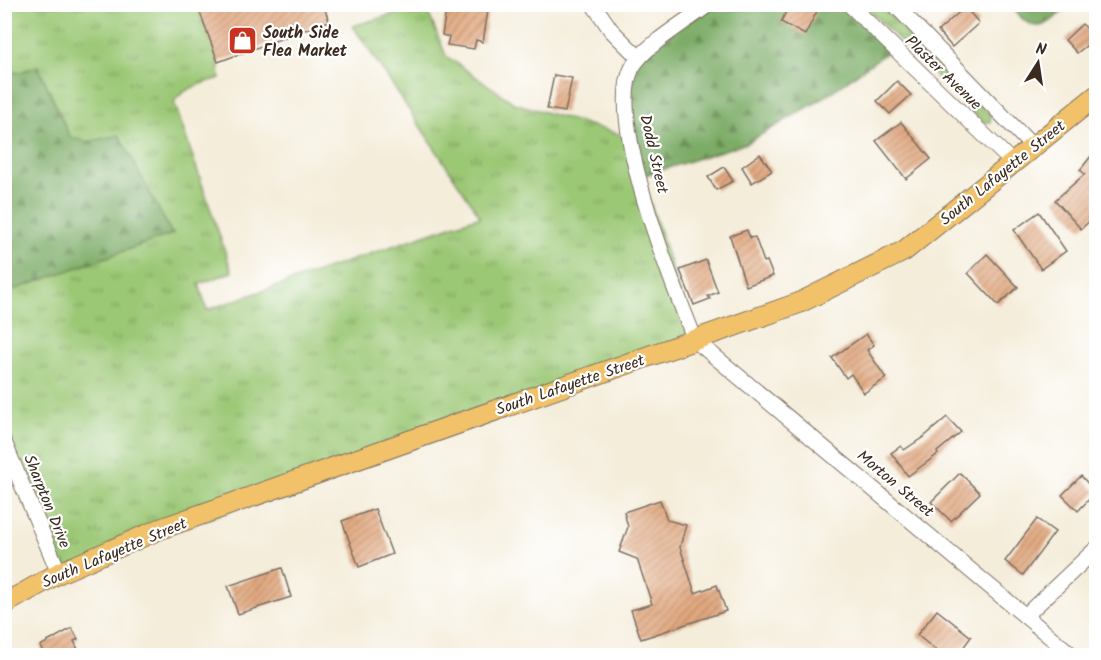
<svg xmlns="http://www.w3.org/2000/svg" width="1101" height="660" viewBox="0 0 1101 660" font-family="Kalam,sans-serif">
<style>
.grass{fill:url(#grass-tufts);stroke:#6b794a;stroke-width:1.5}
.forest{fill:url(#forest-firs);stroke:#5c6b42;stroke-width:1.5}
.building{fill:url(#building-hatch)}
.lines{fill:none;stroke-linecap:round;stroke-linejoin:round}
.minor-casing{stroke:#7c6e60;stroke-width:17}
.major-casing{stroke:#7c6e60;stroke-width:22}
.minor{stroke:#fff;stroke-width:15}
.major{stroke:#f2c26a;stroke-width:20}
.labels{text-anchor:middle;stroke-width:4.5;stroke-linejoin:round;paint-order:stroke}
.poi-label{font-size:16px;font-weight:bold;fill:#3b2a1e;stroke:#fff;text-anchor:start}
.street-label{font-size:16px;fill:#3b2a1e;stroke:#fff}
</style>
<defs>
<pattern id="grass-tufts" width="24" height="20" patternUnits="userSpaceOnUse" patternTransform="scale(1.5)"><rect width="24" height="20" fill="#9bc875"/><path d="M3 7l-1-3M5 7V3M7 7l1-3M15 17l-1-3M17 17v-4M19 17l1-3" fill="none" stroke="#80a35f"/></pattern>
<pattern id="forest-firs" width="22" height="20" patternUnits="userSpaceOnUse" patternTransform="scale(1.5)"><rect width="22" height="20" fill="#7cac66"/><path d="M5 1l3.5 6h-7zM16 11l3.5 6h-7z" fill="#678c53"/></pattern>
<pattern id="building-hatch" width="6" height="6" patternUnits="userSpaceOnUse" patternTransform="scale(1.5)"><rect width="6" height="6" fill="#e1a77e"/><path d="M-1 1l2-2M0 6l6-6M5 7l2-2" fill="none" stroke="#b88867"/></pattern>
</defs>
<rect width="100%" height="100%" fill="#fff"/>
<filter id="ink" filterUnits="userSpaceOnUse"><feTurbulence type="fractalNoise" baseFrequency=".0167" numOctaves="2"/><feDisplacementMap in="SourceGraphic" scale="12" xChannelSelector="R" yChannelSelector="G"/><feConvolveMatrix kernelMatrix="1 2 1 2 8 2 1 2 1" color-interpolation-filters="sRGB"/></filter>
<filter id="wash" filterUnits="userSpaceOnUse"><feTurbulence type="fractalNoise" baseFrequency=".008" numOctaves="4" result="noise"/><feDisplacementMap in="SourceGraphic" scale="24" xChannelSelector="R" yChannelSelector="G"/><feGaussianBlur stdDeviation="1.35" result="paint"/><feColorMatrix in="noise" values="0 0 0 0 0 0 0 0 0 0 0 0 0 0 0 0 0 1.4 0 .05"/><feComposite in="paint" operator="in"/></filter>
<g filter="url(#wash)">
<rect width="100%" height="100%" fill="#f4edda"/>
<g class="grass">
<path d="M5,5H197L218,61L220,78C205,83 182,88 174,102L232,272L199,284L207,310L480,216L353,26L425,5L446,56L514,103L629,137L695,340L59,573L5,442L4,293L172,234L104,141L87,143L70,137L38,66L18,73L5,69Z"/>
<path d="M864,5H879L991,116L990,122H982Z"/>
</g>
<g class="forest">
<path d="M709,5H849L893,48L820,100L747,143L639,177L626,102L639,58Z"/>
<path d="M1012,5H1067C1047,30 1031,36 1012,5Z"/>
<path d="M38,66L70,137L87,142L119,135L172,234L5,293V69L18,73Z"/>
</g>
<g id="blocks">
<g class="building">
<path d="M197,4H323L329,21L218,62Z"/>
<path d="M447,4H489L483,42L476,40L474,49L447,45L449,37L442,35Z"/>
<path d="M790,4H803L817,11L805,35L781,22Z"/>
<path d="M965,7L979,23L952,47L938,31Z"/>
<path d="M1082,24L1096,36V54L1086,46L1077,53L1065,40Z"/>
<path d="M554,75L572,78L565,112L547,109Z"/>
<path d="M897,81L911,95L890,114L877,101Z"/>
<path d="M901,122L931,159L906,179L876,141Z"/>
<path d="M1096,150V215L1081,229L1055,200L1085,174L1080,170Z"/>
<path d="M760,154L772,171L752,183L742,167Z"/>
<path d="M724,167L733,181L716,190L708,177Z"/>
<path d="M1039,212L1066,251L1041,269L1014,230Z"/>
<path d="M747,230L750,238L755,237L764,262L767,261L773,276L746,286L730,236Z"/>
<path d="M987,254L1018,287L998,305L968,273Z"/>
<path d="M706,260L718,292L708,296L710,299L694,305L680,270Z"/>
<path d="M866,334L874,345L867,350L886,378L864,393L851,374L846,378L832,358Z"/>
<path d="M947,417L961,432L937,452L938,454L908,476L891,453L901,446L904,450L925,436Z"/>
<path d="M960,473L980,493L951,521L931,502Z"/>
<path d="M1081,476L1096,492L1078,511L1062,495Z"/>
<path d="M660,500L667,520L686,525L680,547L695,593L717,585L726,611L641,639L631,610L652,604L637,559L619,552L628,527L624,512Z"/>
<path d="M375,509L392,554L359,567L342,521Z"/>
<path d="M1037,519L1055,532L1023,575L1005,561Z"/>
<path d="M282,568L291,597L238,614L228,586Z"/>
<path d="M937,610L971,637L957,656H943L917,635Z"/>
<path d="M72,628L78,639L74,641L81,656H45L40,646Z"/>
</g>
</g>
</g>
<g filter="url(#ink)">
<use href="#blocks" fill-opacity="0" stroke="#7c6e60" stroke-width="1.5"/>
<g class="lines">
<defs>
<g id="minor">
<path d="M593,4L611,30L639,58"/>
<path d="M709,4C689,20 643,46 632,68C606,121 673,285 695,340L1073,656"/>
<path d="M849,4L1014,164"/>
<path d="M894,4L1034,148"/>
<path d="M4,442L59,573"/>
<path d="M1025,616L1096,549"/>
</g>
<path id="major" d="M4,604L59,573L160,529L799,303L904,251L1096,96"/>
</defs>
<use href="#minor" class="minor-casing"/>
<use href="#major" class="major-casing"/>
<use href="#minor" class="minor"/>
<use href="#major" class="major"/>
</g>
</g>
<defs>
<symbol id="shop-square" viewBox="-11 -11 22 22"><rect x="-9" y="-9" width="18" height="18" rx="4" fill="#c8321e" stroke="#fff"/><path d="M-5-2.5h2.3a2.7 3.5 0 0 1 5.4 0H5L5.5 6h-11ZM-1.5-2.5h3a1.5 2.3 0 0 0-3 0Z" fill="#fff"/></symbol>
</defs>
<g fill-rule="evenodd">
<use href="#shop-square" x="226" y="24" width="33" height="33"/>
</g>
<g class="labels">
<g class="poi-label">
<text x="263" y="38">South Side<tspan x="263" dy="18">Flea Market</tspan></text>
</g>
<g class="street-label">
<text transform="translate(944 72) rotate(44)" y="6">Plaster Avenue</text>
<text transform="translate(655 154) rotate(77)" y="6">Dodd Street</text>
<text transform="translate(1002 172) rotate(-39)" y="6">South Lafayette Street</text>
<text transform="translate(570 384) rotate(-19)" y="6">South Lafayette Street</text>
<text transform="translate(896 483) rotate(40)" y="6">Morton Street</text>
<text transform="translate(48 501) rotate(68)" y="6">Sharpton Drive</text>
<text transform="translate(114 552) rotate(-23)" y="6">South Lafayette Street</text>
</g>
</g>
<rect width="1101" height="660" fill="none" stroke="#fff" stroke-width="24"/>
<g transform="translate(1038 63) rotate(12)" stroke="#ffffff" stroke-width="4.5" paint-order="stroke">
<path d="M0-4.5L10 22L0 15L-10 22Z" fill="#3b2a1e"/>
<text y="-9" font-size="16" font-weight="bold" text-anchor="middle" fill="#3b2a1e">N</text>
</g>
</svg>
